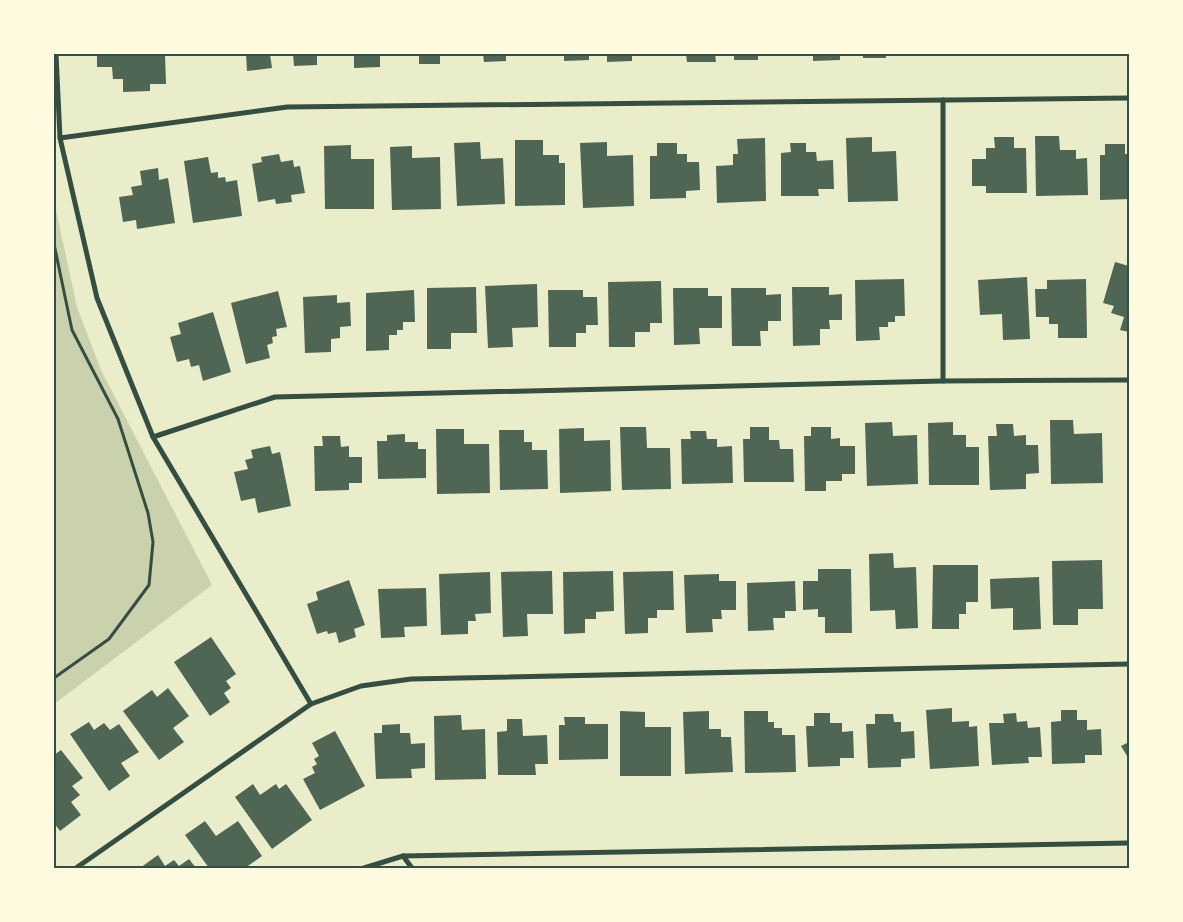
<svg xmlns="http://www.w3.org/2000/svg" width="1183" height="922" viewBox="0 0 1183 922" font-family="'Space Grotesk',sans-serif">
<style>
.green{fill:#cad2ad}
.building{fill:#4f6655}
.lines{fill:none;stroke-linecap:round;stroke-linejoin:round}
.path{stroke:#344e41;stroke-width:3}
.minor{stroke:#344e41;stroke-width:5}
.neatline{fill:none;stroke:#344e41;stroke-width:2}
</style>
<rect width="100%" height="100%" fill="#e9edc9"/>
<path class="green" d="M54,201L77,307L101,370L212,585L54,704Z"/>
<g class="building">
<path d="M97,54H165L166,84H150V91L123,92V79H113L112,67H97Z"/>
<path d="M246,54H270L272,68L247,71Z"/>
<path d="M293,54H317V65L294,66Z"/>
<path d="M354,54H380V67L354,68Z"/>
<rect x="419" y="54" width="21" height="10"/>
<path d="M483,54H506V61L484,62Z"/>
<path d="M564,54H589V60L564,61Z"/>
<path d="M607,54H632V61L607,62Z"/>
<path d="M686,54H715L716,62H687Z"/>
<rect x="734" y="54" width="24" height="6"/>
<path d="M813,54H840V60L813,61Z"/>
<rect x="863" y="54" width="23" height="4"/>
<rect x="924" y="54" width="27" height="2"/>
<rect x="1005" y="54" width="26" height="2"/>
<rect x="1056" y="54" width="26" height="2"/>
<path d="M1035,136H1059L1060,150H1076V159L1087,158L1088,195L1036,196Z"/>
<path d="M872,137V152L896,151L898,201L848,202L846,138Z"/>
<path d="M994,137H1014V148H1026L1027,193H986V186H972V159H986V148H995Z"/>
<path d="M765,138L766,201L717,203L716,166L733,165V154H738L737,139Z"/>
<path d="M515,140H543V155H559V163H565V205L515,206Z"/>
<path d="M480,142L481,159L503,158L505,204L457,206L454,143Z"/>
<path d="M607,142V156L633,155L634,206L583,208L580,143Z"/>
<path d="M657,143H677V154H687V162H699L700,190L686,191V198L650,199V156H657Z"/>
<path d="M790,143H806V152H816L817,161L833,160L834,189H818L819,196H781V153L791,152Z"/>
<path d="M1105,144H1125V154H1129V199L1100,200V155H1105Z"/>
<path d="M351,145V159H374V209H325L324,146Z"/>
<path d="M412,146V158L440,157L441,209L392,210L390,147Z"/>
<path d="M279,154L281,162L293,160L294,167L300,166L305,193L291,195L292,202L276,204L275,199L258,202L252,164L262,162L261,157Z"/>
<path d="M208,157L211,173L218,172V178L225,177L226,182L237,180L242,216L193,223L184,161Z"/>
<path d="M158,168L159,180L168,178L175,223L137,229L136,220L123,222L119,197L133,195L131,187L142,185L140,171Z"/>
<path d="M1115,262L1129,266V332L1120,330L1124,317L1111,313L1114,306L1103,303Z"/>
<path d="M1027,277L1030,339L1003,340L1002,314L980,315L978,280Z"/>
<path d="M904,279L905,316H895V322H888V327H879L880,340L856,341L855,280Z"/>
<path d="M1086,279L1087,338H1058V324H1049V317H1036L1035,289H1047V280Z"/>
<path d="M661,281L662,323H650V332H635V347H609L608,282Z"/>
<path d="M537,284L538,327L512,328L513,347L488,348L485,286Z"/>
<path d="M476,287L477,333H451V349H427V288Z"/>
<path d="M792,287H829V295L842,294V320H829L830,329H820V345L793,346Z"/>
<path d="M673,288H708V296H722V328H699L700,344L674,345Z"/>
<path d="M731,288H766V295L781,294V321H768V331H760L761,346H732Z"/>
<path d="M414,290L415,322H403V330H397V335H389V350L366,351V293Z"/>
<path d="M548,290H583V297H597L598,325H586V333H576V347H549Z"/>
<path d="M278,291L287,327L276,329L277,336L272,337L273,343L267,345L270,358L246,364L231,303Z"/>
<path d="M337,295V303L350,302L351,326L340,327V338L331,339V352L305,353L303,297Z"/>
<path d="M213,312L231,372L203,381L199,365L191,367L189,359L177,362L170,337L181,334L178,323Z"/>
<path d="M1050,420H1073L1074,434L1102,433L1103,483L1051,484Z"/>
<path d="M892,422L893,436L917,435L918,484L867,486L865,423Z"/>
<path d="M953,422V435H966V447H979V485H929L928,423Z"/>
<path d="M996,424H1013L1014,436L1026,435V445H1038L1039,473L1026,474V489L990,490L988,436H997Z"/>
<path d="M620,427H646L647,448H670L671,489L622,490Z"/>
<path d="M750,427H769V440H779L780,449H793L794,482H744L743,439H750Z"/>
<path d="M811,427H831V439L840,438V446H855V474H842V481H826V491H805L804,436H811Z"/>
<path d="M584,428V441L610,440L611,491L560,493L559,429Z"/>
<path d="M436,429H464V444H489L490,493L437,494Z"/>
<path d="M499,430H524V442H532V450H547L548,489L500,490Z"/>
<path d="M690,431H706L707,439H717V447L732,446L733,483L682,484L681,439H691Z"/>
<path d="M405,434V442H418V449H426V478L378,479L377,441H387V435Z"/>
<path d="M322,436H340L341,447L349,446V457H362V483H349V490L315,491L314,446H323Z"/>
<path d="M270,446L272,454L280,452L291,506L258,513L255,498L241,501L234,472L248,469L245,460L253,458L251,450Z"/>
<path d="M893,553L894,568L916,567L918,628L896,629L895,610L870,611L869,554Z"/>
<path d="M1102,560L1103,609H1078V625H1053L1052,561Z"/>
<path d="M933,565H978V602H966V614H959V629H932Z"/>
<path d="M818,569H851L852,633H825V617H818V609L803,610V581H818Z"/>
<path d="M552,571L553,614H527L528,636L503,637L501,572Z"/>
<path d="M613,571L614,611L596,612V619H585V633L564,634L563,572Z"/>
<path d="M673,571L674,610H657V618H648V633L625,634L623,572Z"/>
<path d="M490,572L491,613L475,614L476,621H468V634L441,635L439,574Z"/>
<path d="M719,574V581H736V610H721L722,619H712L713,632L686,633L684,575Z"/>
<path d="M1039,577L1041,629L1013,630V608L991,609L990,579Z"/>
<path d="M349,580L365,625L354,629L356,637L339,643L336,632L328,634L327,631L317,634L307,604L318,600L316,592Z"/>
<path d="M795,581L796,611H785V618H773L774,630L748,631L747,583Z"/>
<path d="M426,588L427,626L404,627L405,637L381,638L378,589Z"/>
<path d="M211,637L236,674L226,681L231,688L224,693L230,702L210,716L174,662Z"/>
<path d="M168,688L189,716L173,728L184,742L159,760L123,711L152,690L157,697Z"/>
<path d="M952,708V722L969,721V727L977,726L979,766L930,769L926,710Z"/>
<path d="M1061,710H1077V720H1087V730L1101,729L1102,755H1085V763L1052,764L1051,722L1061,721Z"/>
<path d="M620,711L645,712V727H671V776H620Z"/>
<path d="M709,711V729H721V737H731L733,772L685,774L683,712Z"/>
<path d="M744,711H768V722H774V728H782V735H795L796,772L745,773Z"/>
<path d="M814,713H830V723H842V732L853,731L854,758H840V766L808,767L806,726H814Z"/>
<path d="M1016,713L1017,722L1027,721L1028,728L1040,727L1042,757H1028L1029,763L992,765L989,723H1004L1003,714Z"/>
<path d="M875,714H893L894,722H901V732L914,731L915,758L901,759V767L868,768L866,724H875Z"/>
<path d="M461,715L462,730L485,729L486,779L435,780L434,716Z"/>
<path d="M564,717H585V724H608V759L559,760V725H565Z"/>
<path d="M507,719H522L523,736L547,735L548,764H535L536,775H498L497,732L507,731Z"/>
<path d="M89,722L94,730L104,723L110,730L119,724L139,752L121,763L130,776L109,791L70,734Z"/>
<path d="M400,724V733H410L411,744L425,743V768L411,769L412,778L376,779L374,733H382V725Z"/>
<path d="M335,731L365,786L320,810L303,779L315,773L312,767L317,764L314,759L319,756L312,743Z"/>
<path d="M1129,742V759L1121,746Z"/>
<path d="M61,750L83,778L72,786L80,795L71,802L81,815L60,831L54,823V755Z"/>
<path d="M253,784L260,795L276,784L279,789L286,784L312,820L272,849L235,797Z"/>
<path d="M205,821L216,836L238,821L262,856L245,868H209L185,835Z"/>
<path d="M158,855L165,866L174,860L179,866L189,859L196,868H140Z"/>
</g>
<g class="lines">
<path class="path" d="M54,244L72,330L118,419L148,513L153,542L149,585L109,639L54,678"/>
<g class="minor">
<path d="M56,54L60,138L97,298L153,437L311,704"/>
<path d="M60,138L287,107L1129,98"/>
<path d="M943,381V100"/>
<path d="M153,437L275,397L943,381L1129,380"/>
<path d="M403,856L412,868"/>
<path d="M76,868L311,704L361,686L411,679L1129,664"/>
<path d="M364,868L403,856L1129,843"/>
</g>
</g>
<rect width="1183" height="922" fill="none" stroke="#fefae0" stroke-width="110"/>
<rect x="55" y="55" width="1073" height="812" class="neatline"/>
</svg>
